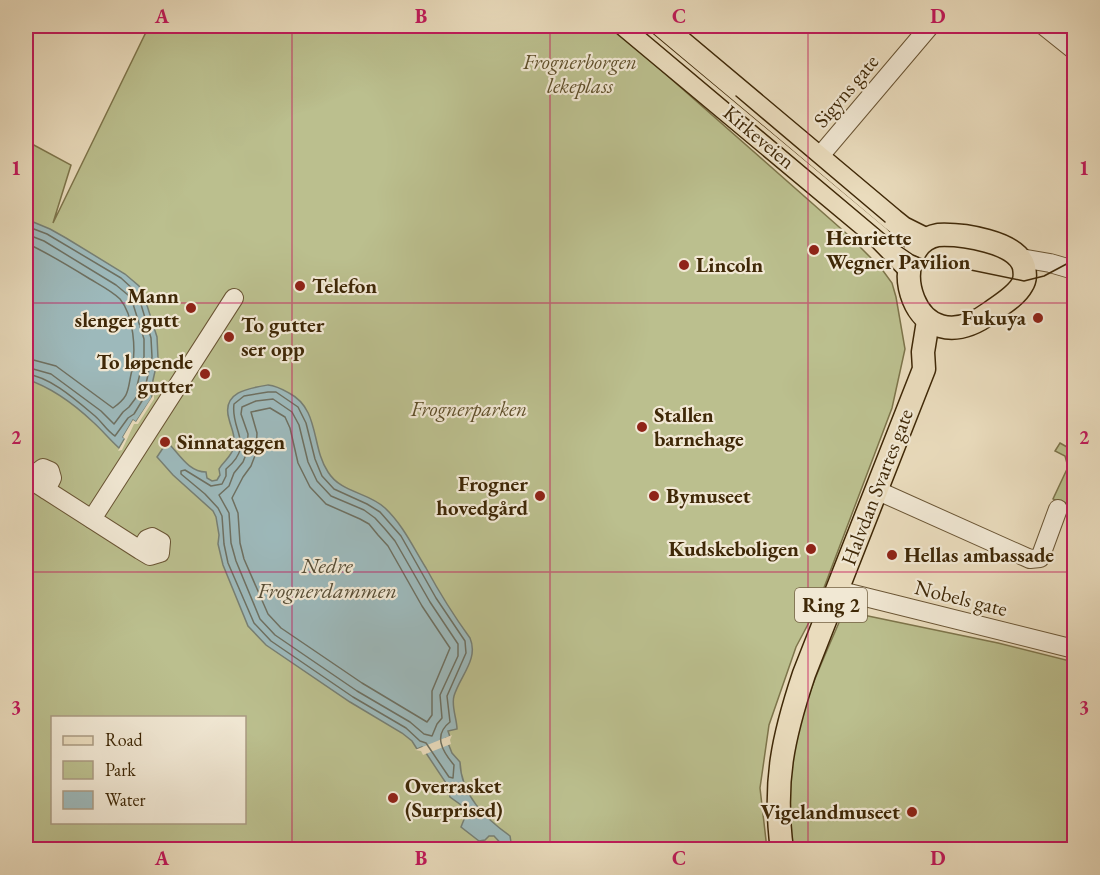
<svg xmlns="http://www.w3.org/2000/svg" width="1100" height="875" viewBox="0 0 1100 875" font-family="'EB Garamond',serif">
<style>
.green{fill:#bbbf8e;stroke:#7d744a;stroke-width:1.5;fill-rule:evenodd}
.water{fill:#9db9bb;stroke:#777f73;stroke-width:1.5}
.pier{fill:#eadcbd}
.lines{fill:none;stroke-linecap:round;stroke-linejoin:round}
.shore{stroke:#6e7061;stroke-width:1.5}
.minor-casing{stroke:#6a5534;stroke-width:20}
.major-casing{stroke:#3f2807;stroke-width:25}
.minor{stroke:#f1e8d4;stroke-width:18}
.major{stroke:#eadcbd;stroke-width:22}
.tram{stroke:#3f2807;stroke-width:1.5}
.grid{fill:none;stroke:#c2185b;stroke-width:1.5;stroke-opacity:0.55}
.poi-dot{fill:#8f2418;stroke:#f1e8d4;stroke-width:2}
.labels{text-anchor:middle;stroke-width:4.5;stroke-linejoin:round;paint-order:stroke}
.shield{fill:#f1e8d4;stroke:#746244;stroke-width:1.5}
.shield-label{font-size:20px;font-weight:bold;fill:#3f2807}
.park-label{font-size:21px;font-style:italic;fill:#5e4e29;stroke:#f1e8d4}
.street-label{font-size:21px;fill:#3f2807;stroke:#f1e8d4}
.poi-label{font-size:21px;font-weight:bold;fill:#3f2807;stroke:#f1e8d4;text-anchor:start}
.water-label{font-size:22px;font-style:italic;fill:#564c34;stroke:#f1e8d4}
.neatline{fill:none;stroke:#c2185b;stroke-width:2}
.grid-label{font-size:20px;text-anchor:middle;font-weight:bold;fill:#c2185b}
</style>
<rect width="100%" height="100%" fill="#eadcbd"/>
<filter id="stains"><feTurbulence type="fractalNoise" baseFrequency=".00333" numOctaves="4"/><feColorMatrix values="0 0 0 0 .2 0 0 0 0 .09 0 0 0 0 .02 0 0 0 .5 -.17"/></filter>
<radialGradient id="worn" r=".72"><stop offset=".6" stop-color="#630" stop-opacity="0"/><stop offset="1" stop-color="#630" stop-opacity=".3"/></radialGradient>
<g class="green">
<path d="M149,26H611L847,234L881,268L892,283L896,297L905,349L892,408L825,585L814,613L796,647L769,725L760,788L767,849H26V143L32,144L71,165L53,223ZM52,718H244V822H52Z"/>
<path d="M1060,443L1074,451V509L1053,499L1068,467L1065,456L1055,451Z"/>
<path d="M844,611L998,643L1074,662V849L794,850C771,765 812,686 844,611Z"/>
</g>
<g class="water">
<path d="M26,219L50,229L66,238L125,274L139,286L145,299L157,337L158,358L151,389L152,398L136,422L133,420L123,437L125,438L119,448C110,440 102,430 93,422C74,404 50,387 26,379Z"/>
<path d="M268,385C277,386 282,389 289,393C320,409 311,447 328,472C341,493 368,492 385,508C403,525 413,547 426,568C439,592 454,616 470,638C479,659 460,676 454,696C451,706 457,719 457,729L448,731L450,737L446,738L452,753L460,762C461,795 485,818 510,836L512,849H506L494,836H489L485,840L479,841L461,827L465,817L461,805L450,797L446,783L422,747L417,749L412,741L402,733L350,702L266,645L248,626L223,565L218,544L219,535L216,517L213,511L173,475L157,457L167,442C179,453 188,472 206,472L207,478L212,481L217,480L220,475L219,469C224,460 232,457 234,446C236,436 231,428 229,419C221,392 249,388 268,385Z"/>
</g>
<g class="pier">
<path d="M154,394V399L138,424H134L122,450L118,451L125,439L123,437L133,420L136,422Z"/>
<path d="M452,735L450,740L451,744L423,755L421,751L415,750Z"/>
</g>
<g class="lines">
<g class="shore">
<path d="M26,226L47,234L121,278L134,290L140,301L151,338L152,357L145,388V396L134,414L128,418L115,436C107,431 102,422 95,416C76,400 51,377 26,374"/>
<path d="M26,234L44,241L116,285L128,295L133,304L144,339V357L137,386L138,395L129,407L123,412L114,424L101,411L51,374L26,367"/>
<path d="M26,243C48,253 69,266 90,279C100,285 112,291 120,299C134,316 136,350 132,370C127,390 131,395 113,408L56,366L26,358"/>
<path d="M268,392H276L298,407L306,423L315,459L322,476L334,489L367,504L380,512L401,536L436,598L465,641L466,653L447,696L450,722C433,735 442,751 454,765L453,778L449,777L426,743L420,741L406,728L353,697L271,641L254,623L228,563L224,544L222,516L218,508L205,494L181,474V471L185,470L211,486L222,484L226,476V469C256,444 230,431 234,404L244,396Z"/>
<path d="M273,399L292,412L299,425L308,462L317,481L331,496L364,510L375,518L385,529L395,541L430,602L458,644V656L440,695L442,718L437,724L432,736L424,734L410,722L357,691L275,635L260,619L236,561L231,543L229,513L219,495L229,486L234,473L243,462L247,452L248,434L241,414L242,407L256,401Z"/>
<path d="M270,408L285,417L290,428L298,463L310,487L326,504L360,519L369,524L378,535L388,546L422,606L450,648L432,691V715L427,722L362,683L281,628L268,614L244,559L240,543L238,513L232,498L243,477L251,466L256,453L257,433L251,412Z"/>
</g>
<defs>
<g id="minor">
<path d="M1044,26L1074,50"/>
<path d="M819,157L930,26"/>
<path d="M1021,258L1050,263L1074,270"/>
<path d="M46,490L52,478L50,471L43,468L35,474V483L37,484L140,550L150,556L160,553L161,542L152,537L147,539L140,550"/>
<path d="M876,490L1030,559L1040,558L1058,509"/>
<path d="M92,519L234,298"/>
<path d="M837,590L1074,649"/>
</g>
<g id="major">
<path d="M626,26L879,237L909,268"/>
<path d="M662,26L893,220L903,228L925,239"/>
<path d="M938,235C961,234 1017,241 1024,267C1025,273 1026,279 1022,285C1016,296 1002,304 991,312C911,371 882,245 938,235Z"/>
<path d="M782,850C773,782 783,737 804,674L924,369L923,352L928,321"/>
</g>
</defs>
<use href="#minor" class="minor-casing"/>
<use href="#major" class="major-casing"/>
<use href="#minor" class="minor"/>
<use href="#major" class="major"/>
<g class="tram">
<path d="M637,26L894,242L913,255L927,261L1024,281L1044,276L1074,260"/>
<path d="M736,96L885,222"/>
</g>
</g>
<path class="grid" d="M292,26V850M550,26V850M808,26V850M26,303H1074M26,572H1074"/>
<g class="poi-dot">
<circle cx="814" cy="250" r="6"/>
<circle cx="684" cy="265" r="6"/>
<circle cx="300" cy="286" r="6"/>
<circle cx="191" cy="308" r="6"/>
<circle cx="1038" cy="318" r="6"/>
<circle cx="229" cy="337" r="6"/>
<circle cx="205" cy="374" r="6"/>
<circle cx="642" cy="427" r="6"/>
<circle cx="165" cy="442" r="6"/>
<circle cx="540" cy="496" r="6"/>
<circle cx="654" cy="496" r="6"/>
<circle cx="811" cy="549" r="6"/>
<circle cx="892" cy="555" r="6"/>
<circle cx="393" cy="798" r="6"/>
<circle cx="912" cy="812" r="6"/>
</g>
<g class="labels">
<rect class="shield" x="795" y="588" width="72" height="34" rx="4.5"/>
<g class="shield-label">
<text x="831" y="612">Ring 2</text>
</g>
<g class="park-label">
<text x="580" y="69">Frognerborgen<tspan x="580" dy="24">lekeplass</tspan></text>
<text x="469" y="416">Frognerparken</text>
</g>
<g class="street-label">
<text transform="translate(846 91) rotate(-50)" y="7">Sigyns gate</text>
<text transform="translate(759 137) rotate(40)" y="7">Kirkeveien</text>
<text transform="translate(877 487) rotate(-69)" y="7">Halvdan Svartes gate</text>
<text transform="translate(961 598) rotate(14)" y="7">Nobels gate</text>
</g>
<g class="poi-label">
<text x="826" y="245">Henriette<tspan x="826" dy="24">Wegner Pavilion</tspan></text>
<text x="696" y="272">Lincoln</text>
<text x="312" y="293">Telefon</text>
<text x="179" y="303" text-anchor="end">Mann<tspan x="179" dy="24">slenger gutt</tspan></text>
<text x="1026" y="325" text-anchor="end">Fukuya</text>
<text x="241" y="332">To gutter<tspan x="241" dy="24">ser opp</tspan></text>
<text x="193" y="369" text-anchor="end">To løpende<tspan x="193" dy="24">gutter</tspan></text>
<text x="654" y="422">Stallen<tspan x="654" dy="24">barnehage</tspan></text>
<text x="177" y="449">Sinnataggen</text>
<text x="528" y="491" text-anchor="end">Frogner<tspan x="528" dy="24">hovedgård</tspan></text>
<text x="666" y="503">Bymuseet</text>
<text x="799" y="556" text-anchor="end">Kudskeboligen</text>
<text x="904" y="562">Hellas ambassade</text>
<text x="405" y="793">Overrasket<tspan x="405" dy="24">(Surprised)</tspan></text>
<text x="900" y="819" text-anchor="end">Vigelandmuseet</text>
</g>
<g class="water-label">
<text x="327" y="573">Nedre<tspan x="327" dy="25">Frognerdammen</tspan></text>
</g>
</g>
<rect width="1100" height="875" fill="none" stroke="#eadcbd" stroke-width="66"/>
<rect x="51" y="716" width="195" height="108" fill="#f1e8d4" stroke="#aa9b82" stroke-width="1.5"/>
<rect x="63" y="736" width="30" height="9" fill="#eadcbd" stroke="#aa9b82" stroke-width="1.5"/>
<text x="105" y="746" font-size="18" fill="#3f2807">Road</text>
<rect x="63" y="761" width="30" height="18" fill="#bbbf8e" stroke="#aa9b82" stroke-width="1.5"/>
<text x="105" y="776" font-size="18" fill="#3f2807">Park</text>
<rect x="63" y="791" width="30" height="18" fill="#9db9bb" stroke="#aa9b82" stroke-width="1.5"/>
<text x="105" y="806" font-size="18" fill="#3f2807">Water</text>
<rect x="33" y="33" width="1034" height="809" class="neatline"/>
<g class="grid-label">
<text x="162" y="23">A</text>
<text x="421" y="23">B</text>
<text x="679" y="23">C</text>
<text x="938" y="23">D</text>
<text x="16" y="175">1</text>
<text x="1084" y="175">1</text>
<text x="16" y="444">2</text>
<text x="1084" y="444">2</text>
<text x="16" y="714">3</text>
<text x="1084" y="714">3</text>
<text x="162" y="865">A</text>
<text x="421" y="865">B</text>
<text x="679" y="865">C</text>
<text x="938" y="865">D</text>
</g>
<rect width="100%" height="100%" filter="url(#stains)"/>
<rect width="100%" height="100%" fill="url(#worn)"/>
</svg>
